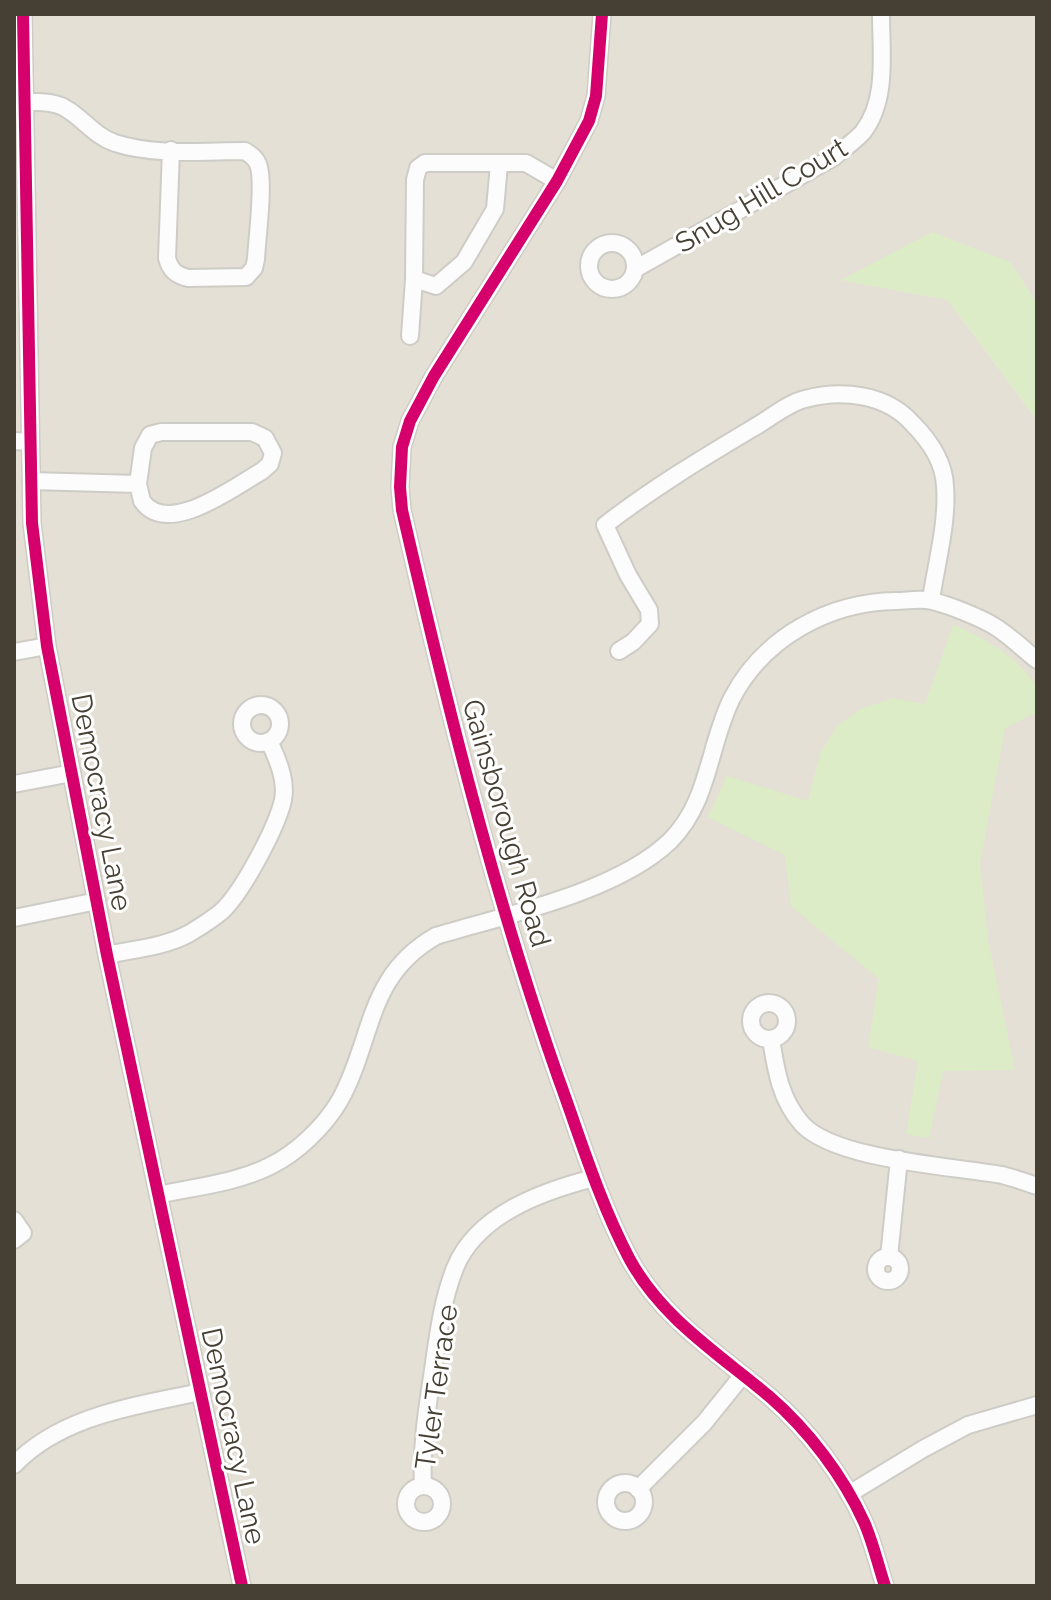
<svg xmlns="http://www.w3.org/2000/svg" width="1051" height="1600" viewBox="0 0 1051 1600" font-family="Raleway,sans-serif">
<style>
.residential{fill:#e5e0d5}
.green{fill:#dbecc6}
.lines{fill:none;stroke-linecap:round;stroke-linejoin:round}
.minor-casing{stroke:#ceccc6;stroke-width:20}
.minor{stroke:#fdfcfc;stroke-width:16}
.cycleway-casing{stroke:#fff;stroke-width:17}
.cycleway{stroke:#d6006c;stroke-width:12}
.labels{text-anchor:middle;stroke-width:6;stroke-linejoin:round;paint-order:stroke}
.street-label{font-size:28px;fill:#464034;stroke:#fff}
</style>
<rect width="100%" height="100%" fill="#f0eee8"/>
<path class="residential" d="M14,14H1037V304L1010,262L843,280L948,300L1037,420V1586H14Z"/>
<g class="green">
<path d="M932,232L1010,262L1037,304V420L948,300L841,280Z"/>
<path d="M953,625C980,635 1023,660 1036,687C1039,694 1037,705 1037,712L1005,728L980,863L988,940L1015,1070L943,1071L929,1138L906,1134L918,1061L868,1047L879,979L791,906L785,855L708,817L727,776L808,801L820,754L837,726L861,709L893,698L925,704Z"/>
</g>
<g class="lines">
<defs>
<g id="minor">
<path d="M23,14L32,523L47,646L107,955L242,1586"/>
<path d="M602,14L596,96L589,121L557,181L434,376L410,421L402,447L400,487L402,510C446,701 493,892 558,1077C580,1137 599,1201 629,1258C661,1318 719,1354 770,1397C809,1431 843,1476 864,1522C873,1542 878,1565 885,1586"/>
<path d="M16,103C30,102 52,100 65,108C83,118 94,136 115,143C155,156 203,151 245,151C251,155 255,157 258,164C265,181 257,238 256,259L254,268L246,277L188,278C176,275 170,270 167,258L171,150"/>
<path d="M499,164L495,209L464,262L436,286L414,279L415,180L418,168L425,163H526L557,181"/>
<circle cx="612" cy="266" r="23"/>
<path d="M635,269L834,157C843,149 855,141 863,132C888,100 881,52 881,14"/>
<path d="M410,336L414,279"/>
<path d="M14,441L30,442"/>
<path d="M31,481L138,484L142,501C168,538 235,486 262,471L270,464L273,453L265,438L252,432H161L150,435L143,448L138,484"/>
<path d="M619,651L633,642L650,624L649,610L628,575L605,525C653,488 701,459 753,428C769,419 788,403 805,399C842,389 886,394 912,423C929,440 944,461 945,486C948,523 936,564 931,600"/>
<path d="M14,652L47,646"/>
<circle cx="261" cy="724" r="19"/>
<path d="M14,784L72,773"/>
<path d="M14,918L97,901"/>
<path d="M107,955C135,949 165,947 190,933C200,927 212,919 221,912C242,893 277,827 283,800C287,780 277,758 269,741"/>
<circle cx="769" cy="1021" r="18"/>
<path d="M771,1039C776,1070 780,1099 802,1124C835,1160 952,1166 1002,1175C1014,1178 1025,1182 1037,1186"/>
<path d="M158,1195C194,1187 236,1183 270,1166C297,1153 325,1126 340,1100C374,1038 366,976 436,936C506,915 617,892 670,841C710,801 708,746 732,698C764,637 829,602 896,601C907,601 921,598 932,601C949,605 979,617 994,626C1009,635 1023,649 1037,660"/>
<path d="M14,1220L23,1233L14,1240"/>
<circle cx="888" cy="1269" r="12"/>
<path d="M889,1257L899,1159"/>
<path d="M14,1465C62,1415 136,1406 200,1392"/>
<circle cx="625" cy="1502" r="19"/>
<path d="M423,1485C421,1446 427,1409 433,1370C438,1335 442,1301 455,1268C477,1214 543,1191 594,1178"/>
<circle cx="424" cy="1504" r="18"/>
<path d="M638,1489L704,1423L742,1376"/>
<path d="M849,1494L923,1449L968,1425L1037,1405"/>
</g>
</defs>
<use href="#minor" class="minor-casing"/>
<use href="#minor" class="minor"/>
<defs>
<g id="cycleway">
<path d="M23,14L32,523L47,646L107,955L242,1586"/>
<path d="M602,14L596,96L589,121L557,181L434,376L410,421L402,447L400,487L402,510C446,701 493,892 558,1077C580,1137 599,1201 629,1258C661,1318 719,1354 770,1397C809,1431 843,1476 864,1522C873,1542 878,1565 885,1586"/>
</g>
</defs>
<use href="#cycleway" class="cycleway-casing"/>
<use href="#cycleway" class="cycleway"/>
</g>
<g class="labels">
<g class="street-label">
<text transform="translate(761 195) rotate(-31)" y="10">Snug Hill Court</text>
<text transform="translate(102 802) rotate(79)" y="10">Democracy Lane</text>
<text transform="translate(507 823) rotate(74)" y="10">Gainsborough Road</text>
<text transform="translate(436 1387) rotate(-82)" y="10">Tyler Terrace</text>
<text transform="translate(234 1436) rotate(78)" y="10">Democracy Lane</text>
</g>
</g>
<rect width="1051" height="1600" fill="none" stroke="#464034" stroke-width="32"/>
</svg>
